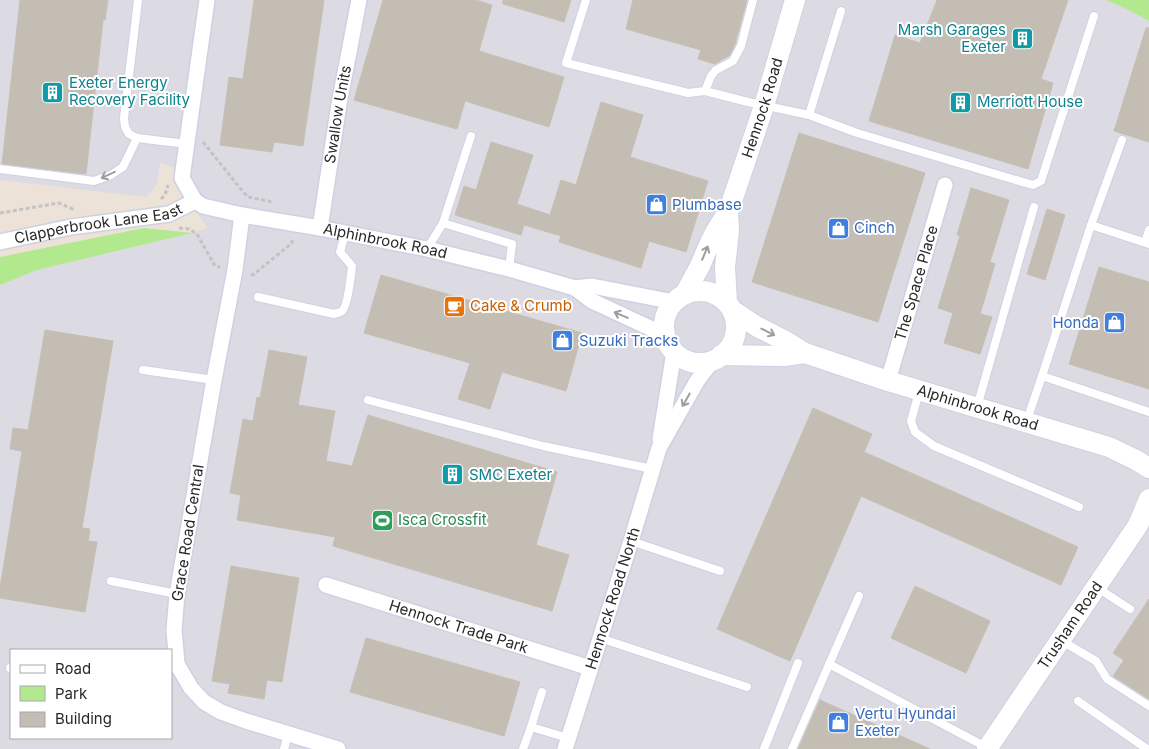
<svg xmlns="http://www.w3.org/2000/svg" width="1149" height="749" viewBox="0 0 1149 749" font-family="Inter,sans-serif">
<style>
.industrial{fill:#dcdae3;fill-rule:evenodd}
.green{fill:#b2e98f}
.building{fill:#c3bdb4;stroke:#c7bfb2}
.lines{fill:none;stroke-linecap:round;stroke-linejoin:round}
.lane-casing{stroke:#cdd2e3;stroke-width:10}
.street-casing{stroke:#cdd2e3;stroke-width:18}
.secondary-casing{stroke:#cdd2e3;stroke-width:22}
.path{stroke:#c3c3c3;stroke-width:3;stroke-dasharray:4 2.5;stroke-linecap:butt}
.lane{stroke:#fff;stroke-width:8}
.street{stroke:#fff;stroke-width:15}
.secondary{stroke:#fff;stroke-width:20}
.oneway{stroke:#9e9e9e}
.labels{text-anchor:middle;stroke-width:4;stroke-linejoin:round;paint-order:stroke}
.culture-label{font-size:15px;fill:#0d838f;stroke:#fff;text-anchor:start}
.street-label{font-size:15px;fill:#282828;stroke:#fff}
.shop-label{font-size:15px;fill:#366cbe;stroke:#fff;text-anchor:start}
.food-label{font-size:15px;fill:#c56008;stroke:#fff;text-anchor:start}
.leisure-label{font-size:15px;fill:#27864d;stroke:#fff;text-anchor:start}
</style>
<rect width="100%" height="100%" fill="#ece2d8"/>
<path class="industrial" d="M0,0H1105L1135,12L1149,21V749H0V285L37,270L192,233L208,228L175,182L174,167L160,163L157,184L146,197L0,180ZM11,650H171V738H11Z"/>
<g class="green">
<path d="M1106,0H1149V21L1131,11Z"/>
<path d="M144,228L192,233L37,270L0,285V257Z"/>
</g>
<g class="building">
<path d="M20,0H108L105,20H103L86,174L2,164Z"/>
<path d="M254,0H324L303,146L274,142L272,152L220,145L229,77L243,79Z"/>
<path d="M383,0H476L492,5L479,51L564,77L549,127L465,101L457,129L354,100Z"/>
<path d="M503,0H571L564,22L503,4Z"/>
<path d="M633,0H747L735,44L730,55L715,64L698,59L701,50L626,29Z"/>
<path d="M937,0H1068L1041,79L1053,83L1028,169L869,121L895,35L920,43Z"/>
<path d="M1146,28H1149V142L1114,131Z"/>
<path d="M601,102L643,115L630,157L708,181L686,252L649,241L641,268L559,242L561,236L524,225L521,235L455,215L464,186L476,190L491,142L533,155L517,204L550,215L561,180L576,185Z"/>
<path d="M799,133L925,173L878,322L752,282Z"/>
<path d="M971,188L1009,200L990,262L995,264L980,314L992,317L980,354L944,343L953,313L938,308L960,236L957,235Z"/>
<path d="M1047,209L1065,215L1045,280L1027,274Z"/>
<path d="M1099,267L1149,282V389L1069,364Z"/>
<path d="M381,275L582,333L566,391L502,372L490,409L458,399L470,363L364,333Z"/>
<path d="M45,330L113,341L82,528L90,529L88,541L97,542L85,612L0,598V588L22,451L10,449L13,428L28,430Z"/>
<path d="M269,350L307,357L298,405L335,411L326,461L352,466L368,415L557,472L536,545L569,555L552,611L333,546L335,537L237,520L241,495L230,493L243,419L253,421L257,397L260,398Z"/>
<path d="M813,408L872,434L864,452L1078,547L1061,585L861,496L790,661L717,629Z"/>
<path d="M231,566L299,578L282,682L267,680L264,699L228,693L230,684L212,681Z"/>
<path d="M915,586L990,621L966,673L891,638Z"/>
<path d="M1149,599V699L1113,676L1124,660L1113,653Z"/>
<path d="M366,638L520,682L504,736L350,692Z"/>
<path d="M820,700L930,749H798Z"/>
</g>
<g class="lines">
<defs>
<g id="lane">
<path d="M138,0L124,118L125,127L129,134L137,138L187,144"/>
<path d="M586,0L566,63L688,93L705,91"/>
<path d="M753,0L741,46L733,61L716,70L711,76L705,91L748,102L809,115L857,133L1033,185L1041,181L1094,16"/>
<path d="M809,115L841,11"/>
<path d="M0,169L94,181L111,175L123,167L137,138"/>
<path d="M443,223L471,136"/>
<path d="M1091,225L1122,140"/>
<path d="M1145,242L1149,230"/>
<path d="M427,249L443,223L512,244L509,269"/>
<path d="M258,297L334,314C337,313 340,313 342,311C348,306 351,275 352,266L340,252L345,234"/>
<path d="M143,370L214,380"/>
<path d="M1042,376L1091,225L1149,244"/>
<path d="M919,392L911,421L915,432L934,446L1079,507"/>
<path d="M368,400L543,446L652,469"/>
<path d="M977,407L1034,207"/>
<path d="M1027,420L1042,376L1149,412"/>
<path d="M631,541L720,571"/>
<path d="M111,581L177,594"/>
<path d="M1096,587L1130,609"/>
<path d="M600,638L747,687"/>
<path d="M1062,641L1096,661L1107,679L1149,706"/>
<path d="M829,664L986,747"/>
<path d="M10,668H11"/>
<path d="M1078,701L1147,749"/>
<path d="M531,727L542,692"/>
<path d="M284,749L288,734"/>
<path d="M523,749L531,727L568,738"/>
<path d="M764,749L798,663"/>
<path d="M792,749L859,596"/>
</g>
<g id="street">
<path id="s1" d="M195,201L203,206L242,215L320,228L427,249L509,269L575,288L592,301L665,335"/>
<path d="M195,201L182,178L207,0"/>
<path d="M242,215L235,270L214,380L177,594L174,630L177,664L191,688L204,702L221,712L246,721L338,749"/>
<path id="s2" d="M320,228L339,104L359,0"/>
<path id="s3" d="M0,242L71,227L169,214L195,201"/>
<path d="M575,288L592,286L674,302"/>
<path id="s4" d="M888,381L945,185"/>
<path d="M660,439L674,352"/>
<path id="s5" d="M326,585L590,668"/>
<path id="s6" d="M565,749L631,541L659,448L697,381L713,360"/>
</g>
<g id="secondary">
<circle cx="700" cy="327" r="36"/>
<path d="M685,294C690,284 695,275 700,266C708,247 715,229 728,213"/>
<path id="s7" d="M727,303L725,267L729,231L728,213L764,106L795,0"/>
<path id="s8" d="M732,310L756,326L787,342L805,353L888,381L1109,447L1136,460L1149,468"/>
<path d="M721,355L784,356L805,353"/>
<path id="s9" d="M987,749L1138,525L1149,499"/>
</g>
</defs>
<use href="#lane" class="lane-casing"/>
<use href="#street" class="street-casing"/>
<use href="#secondary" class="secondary-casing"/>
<g class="path">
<path d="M203,142L240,188L248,197L273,202"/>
<path d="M161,199L165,195L168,185"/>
<path d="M0,213L59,203L75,210"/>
<path d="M179,228L189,229L197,234L215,266L220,267"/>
<path d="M251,274L253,275L292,243V240"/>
</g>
<use href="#lane" class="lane"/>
<use href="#street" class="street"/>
<use href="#secondary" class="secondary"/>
</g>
<defs><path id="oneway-shaft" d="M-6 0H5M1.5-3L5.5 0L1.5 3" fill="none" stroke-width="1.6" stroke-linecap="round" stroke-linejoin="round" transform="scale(1.25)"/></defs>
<g class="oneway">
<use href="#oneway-shaft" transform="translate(108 175) rotate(155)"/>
<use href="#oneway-shaft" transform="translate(705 253) rotate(-67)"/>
<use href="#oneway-shaft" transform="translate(621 315) rotate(-157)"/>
<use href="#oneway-shaft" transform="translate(768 332) rotate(27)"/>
<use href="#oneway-shaft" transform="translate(686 400) rotate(120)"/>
</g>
<defs>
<symbol id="building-square" viewBox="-11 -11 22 22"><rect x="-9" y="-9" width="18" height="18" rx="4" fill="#0f9aa8" stroke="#fff"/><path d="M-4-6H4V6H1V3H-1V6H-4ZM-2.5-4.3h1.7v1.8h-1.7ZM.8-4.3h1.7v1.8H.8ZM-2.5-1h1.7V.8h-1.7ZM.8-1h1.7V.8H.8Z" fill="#fff"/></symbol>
<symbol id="shop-square" viewBox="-11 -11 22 22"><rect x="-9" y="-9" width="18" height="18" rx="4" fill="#3f7fe0" stroke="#fff"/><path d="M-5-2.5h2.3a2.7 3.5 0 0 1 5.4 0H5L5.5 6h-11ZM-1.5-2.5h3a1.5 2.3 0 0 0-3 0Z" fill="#fff"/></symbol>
<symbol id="cafe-square" viewBox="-11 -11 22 22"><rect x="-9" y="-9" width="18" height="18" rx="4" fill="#e8710a" stroke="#fff"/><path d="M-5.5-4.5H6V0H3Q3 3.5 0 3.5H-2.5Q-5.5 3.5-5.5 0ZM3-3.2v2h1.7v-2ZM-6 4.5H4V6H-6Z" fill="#fff"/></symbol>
<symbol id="stadium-square" viewBox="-11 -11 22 22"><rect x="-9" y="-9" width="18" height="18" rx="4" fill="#2e9e5b" stroke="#fff"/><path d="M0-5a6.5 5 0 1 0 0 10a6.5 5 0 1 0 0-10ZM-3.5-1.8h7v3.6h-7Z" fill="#fff"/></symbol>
</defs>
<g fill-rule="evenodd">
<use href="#building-square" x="1010" y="26" width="25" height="25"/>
<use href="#building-square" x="40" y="80" width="25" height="25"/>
<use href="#building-square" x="948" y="90" width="25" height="25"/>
<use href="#shop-square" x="644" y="192" width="25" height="25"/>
<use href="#shop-square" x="826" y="216" width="25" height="25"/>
<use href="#cafe-square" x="442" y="294" width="25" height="25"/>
<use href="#shop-square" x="1102" y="310" width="25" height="25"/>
<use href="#shop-square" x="550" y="328" width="25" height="25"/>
<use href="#building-square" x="440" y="462" width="25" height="25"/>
<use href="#stadium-square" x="370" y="508" width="25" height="25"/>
<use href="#shop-square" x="826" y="710" width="25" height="25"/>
</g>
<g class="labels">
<g class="culture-label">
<text x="1006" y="35" text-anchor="end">Marsh Garages<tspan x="1006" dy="17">Exeter</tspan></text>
<text x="69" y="88">Exeter Energy<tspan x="69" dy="17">Recovery Facility</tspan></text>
<text x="977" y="107">Merriott House</text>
<text x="469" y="480">SMC Exeter</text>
</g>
<g class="street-label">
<text dy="5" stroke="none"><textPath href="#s7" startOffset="201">Hennock Road</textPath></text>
<text dy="5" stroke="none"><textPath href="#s2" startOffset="115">Swallow Units</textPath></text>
<text dy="5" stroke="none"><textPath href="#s3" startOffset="100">Clapperbrook Lane East</textPath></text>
<text dy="5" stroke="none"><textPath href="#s1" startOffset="195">Alphinbrook Road</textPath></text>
<text dy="5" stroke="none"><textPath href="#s4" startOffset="102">The Space Place</textPath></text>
<text dy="5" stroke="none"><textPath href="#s8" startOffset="266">Alphinbrook Road</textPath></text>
<text transform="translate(188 533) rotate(-81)" y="5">Grace Road Central</text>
<text dy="5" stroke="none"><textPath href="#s6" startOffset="158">Hennock Road North</textPath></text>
<text dy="5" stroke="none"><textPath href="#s9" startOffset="149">Trusham Road</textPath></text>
<text dy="5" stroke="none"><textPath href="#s5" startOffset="139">Hennock Trade Park</textPath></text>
</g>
<g class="shop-label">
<text x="672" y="210">Plumbase</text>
<text x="854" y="233">Cinch</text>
<text x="1099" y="328" text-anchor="end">Honda</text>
<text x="579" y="346">Suzuki Tracks</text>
<text x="855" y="719">Vertu Hyundai<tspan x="855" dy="17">Exeter</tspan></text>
</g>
<g class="food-label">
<text x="470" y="311">Cake &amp; Crumb</text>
</g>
<g class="leisure-label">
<text x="398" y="525">Isca Crossfit</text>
</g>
</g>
<rect x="10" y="649" width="162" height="90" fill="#ffffff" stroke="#a9a9a9"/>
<rect x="20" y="665" width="25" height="8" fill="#ffffff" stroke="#a9a9a9"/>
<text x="55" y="674" font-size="15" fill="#282828">Road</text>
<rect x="20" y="686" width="25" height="15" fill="#b2e98f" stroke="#a9a9a9"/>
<text x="55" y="699" font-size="15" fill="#282828">Park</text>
<rect x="20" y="712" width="25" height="15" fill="#c3bdb4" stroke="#a9a9a9"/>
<text x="55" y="724" font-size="15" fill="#282828">Building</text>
</svg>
